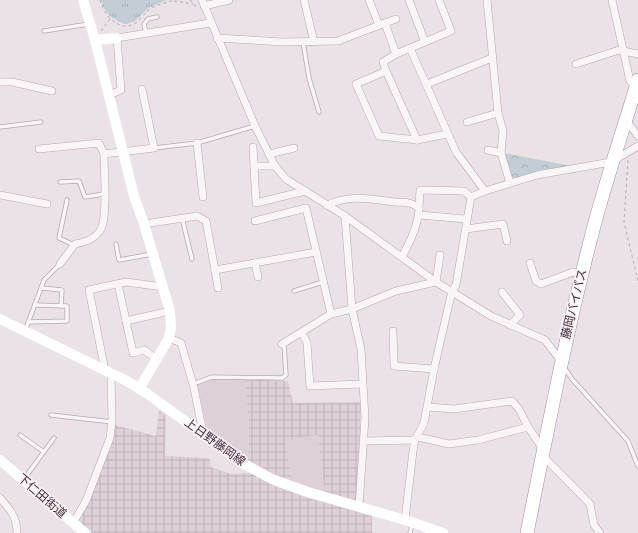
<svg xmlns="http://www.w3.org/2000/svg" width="638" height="533" viewBox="0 0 638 533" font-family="Poppins,'Noto Sans JP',sans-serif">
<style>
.built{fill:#ddd0d8}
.industrial{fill:url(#industrial-grid)}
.grass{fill:url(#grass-tufts)}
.park{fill:url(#park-crowns)}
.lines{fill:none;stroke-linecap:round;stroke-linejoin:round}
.lane-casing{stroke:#b5a7b0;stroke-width:5}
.street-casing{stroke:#b5a7b0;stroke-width:8}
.highway-casing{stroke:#a2889a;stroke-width:14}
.path{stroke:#b7acb3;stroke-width:1;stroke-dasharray:3 3;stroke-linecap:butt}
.lane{stroke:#f9f5f7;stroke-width:3.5}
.street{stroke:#f9f5f7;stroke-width:7}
.secondary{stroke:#fff;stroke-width:10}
.highway{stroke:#fff;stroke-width:13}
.labels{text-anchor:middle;stroke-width:3.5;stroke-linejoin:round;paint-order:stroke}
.street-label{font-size:12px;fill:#43293a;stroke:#f8f1f6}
</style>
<defs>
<pattern id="industrial-grid" width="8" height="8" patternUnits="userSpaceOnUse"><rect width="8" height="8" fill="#ddd0d8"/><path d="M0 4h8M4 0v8" fill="none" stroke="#bfb3ba"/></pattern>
<pattern id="grass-tufts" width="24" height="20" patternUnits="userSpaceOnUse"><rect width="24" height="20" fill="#c2cdd5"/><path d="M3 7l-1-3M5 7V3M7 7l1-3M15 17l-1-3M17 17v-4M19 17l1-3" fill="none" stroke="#a8b0b8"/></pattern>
<pattern id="park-crowns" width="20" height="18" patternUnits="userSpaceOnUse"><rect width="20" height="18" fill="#c2cdd5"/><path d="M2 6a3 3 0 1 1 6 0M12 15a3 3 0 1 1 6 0" fill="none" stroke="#a8b0b8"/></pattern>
</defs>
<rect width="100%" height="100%" fill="#ebe2e8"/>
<g class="built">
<path d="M215,379H245L249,423L248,460L208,433L197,384Z"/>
<path d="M318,435L325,493L292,482L285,439Z"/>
</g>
<g class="industrial">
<path d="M245,379L288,381L293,403L361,402L357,502L325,493L318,435L285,440L292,482L279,478L248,460L249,423Z"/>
<path d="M159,410L166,416L165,456L209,458L211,467L231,474L251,473L275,486L305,497L372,516V533H93L82,524L80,520L91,497L115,425L156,436Z"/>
</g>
<path class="grass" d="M101,0H167L148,8L135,21L126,24C114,21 104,13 101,0Z"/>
<path class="park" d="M504,153L571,166L515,178L511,176Z"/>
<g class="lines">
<defs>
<g id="lane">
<path d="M44,31L89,24"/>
<path d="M146,33L144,24L148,19L157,17"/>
<path d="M303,42L309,78L319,112"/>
<path d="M0,127L41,122"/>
<path d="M154,148L197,143L255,126"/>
<path d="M60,182L79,181L85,197L104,194"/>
<path d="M67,200L59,238L74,245"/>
<path d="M182,218L192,259"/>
<path d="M116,244L119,260L152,254"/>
<path d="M41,288L62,290L61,306"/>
<path d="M294,291L323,282"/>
<path d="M28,322L67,321V306L35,305"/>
<path d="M25,331L44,280L60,264"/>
<path d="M564,367L572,379L628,441L638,466"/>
<path d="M193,384L212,377L282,378L286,375L284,344"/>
<path d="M51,415L112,422"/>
<path d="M20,435L44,452"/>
<path d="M24,479L54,438"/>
<path d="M410,533L412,524"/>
</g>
<g id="street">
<path d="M202,0L255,126L275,166L286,179L345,216L436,282L491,316L545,340L561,361"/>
<path d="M304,0L314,42"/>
<path d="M369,0L379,25"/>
<path d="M409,0L425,42"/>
<path d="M487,0L498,113L503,131L501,153L510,183"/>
<path d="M612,0L630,81L636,87"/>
<path d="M204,6L229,0"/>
<path d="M385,23L396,19"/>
<path d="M217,38L283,42L338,41L385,23L396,54L451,31L439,0"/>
<path d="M410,48L456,152L485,191"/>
<path d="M396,54L383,62L386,71L356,84L379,136L417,140L447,134"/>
<path d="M576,64L619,50L638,54"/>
<path d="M386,71L417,140"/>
<path d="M0,82H12L52,91"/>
<path d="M427,84L492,58"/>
<path d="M109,95L121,90L117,38L210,23"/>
<path d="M626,120L638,136"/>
<path d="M467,122L498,113"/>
<path d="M197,143L203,197"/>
<path d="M253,147L256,203L305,191"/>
<path d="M39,149L99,143L104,154"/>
<path d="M488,150L501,153"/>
<path d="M269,154L294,148"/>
<path d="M254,166H275"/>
<path d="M0,195L47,204"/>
<path d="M327,205C352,194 369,199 395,202C407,203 409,201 419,208C418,226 411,241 402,256"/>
<path d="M419,208L420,190L464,191L471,197"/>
<path d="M419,215L466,219"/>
<path d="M345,216L352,309L361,349L365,418L359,506"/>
<path d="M255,221L306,208L331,314"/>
<path d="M144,224L197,216L206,221L215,270L316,252"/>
<path d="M466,229L503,224L507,241"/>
<path d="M255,263L258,277"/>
<path d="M530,263L536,281L541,284L573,272L581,274"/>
<path d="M60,264L75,244C86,242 95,239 101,229C108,215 104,171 104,154L154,148L142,89"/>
<path d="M215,270L218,288"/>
<path d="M118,284L133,353L144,350L157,359"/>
<path d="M502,292L520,315L510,325"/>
<path d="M126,321L170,311"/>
<path d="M393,331L394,366L434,369"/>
<path d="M302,333L307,343L310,386L362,384"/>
<path d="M169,338L181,343L194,388L202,428L200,431"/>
<path d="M282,344L331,314L352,309L396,291L436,282L440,255"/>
<path d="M105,370L89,290L126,282L163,287"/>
<path d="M528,427L543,449"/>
<path d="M418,437L449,444L478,440L528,427L519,409L512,401L454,409L428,407"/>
<path d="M364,441L415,440"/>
<path d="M542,455L590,504L594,525L600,533"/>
<path d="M0,498C10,509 17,517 17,533"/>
<path d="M405,520L413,451L415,440L424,423L434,369L452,291L456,285L471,197L485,191L537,175L611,162L638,146"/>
<path d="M73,523L86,501L110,438L112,422L111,372"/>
</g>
<path id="highway" d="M527,533C547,433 566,333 592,234C605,182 623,131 638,80"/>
</defs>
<use href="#lane" class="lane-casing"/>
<use href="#street" class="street-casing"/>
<use href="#highway" class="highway-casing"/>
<g class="path">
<path d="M100,0C103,14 118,32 134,24C141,20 145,11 153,7C159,4 167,3 173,0"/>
<path d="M190,0L197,8"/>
<path d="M174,1L193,4"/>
<path d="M101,31L110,19"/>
<path d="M628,160L624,222L638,281"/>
</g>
<use href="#lane" class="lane"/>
<use href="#street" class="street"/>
<g class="secondary">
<path d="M83,0L95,40L117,38"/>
<path d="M95,40L134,196L144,224L170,311L171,328L169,338L139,389"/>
<path d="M0,319L127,381L149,395L244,464L272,479L308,492L405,520L443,533"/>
<path d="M0,460L85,533"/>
</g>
<use href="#highway" class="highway"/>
</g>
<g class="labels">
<g class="street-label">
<text transform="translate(574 304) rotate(-76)" y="4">藤岡バイパス</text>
<text transform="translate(215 442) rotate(36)" y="4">上日野藤岡線</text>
<text transform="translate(42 496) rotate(41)" y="4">下仁田街道</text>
</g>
</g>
</svg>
